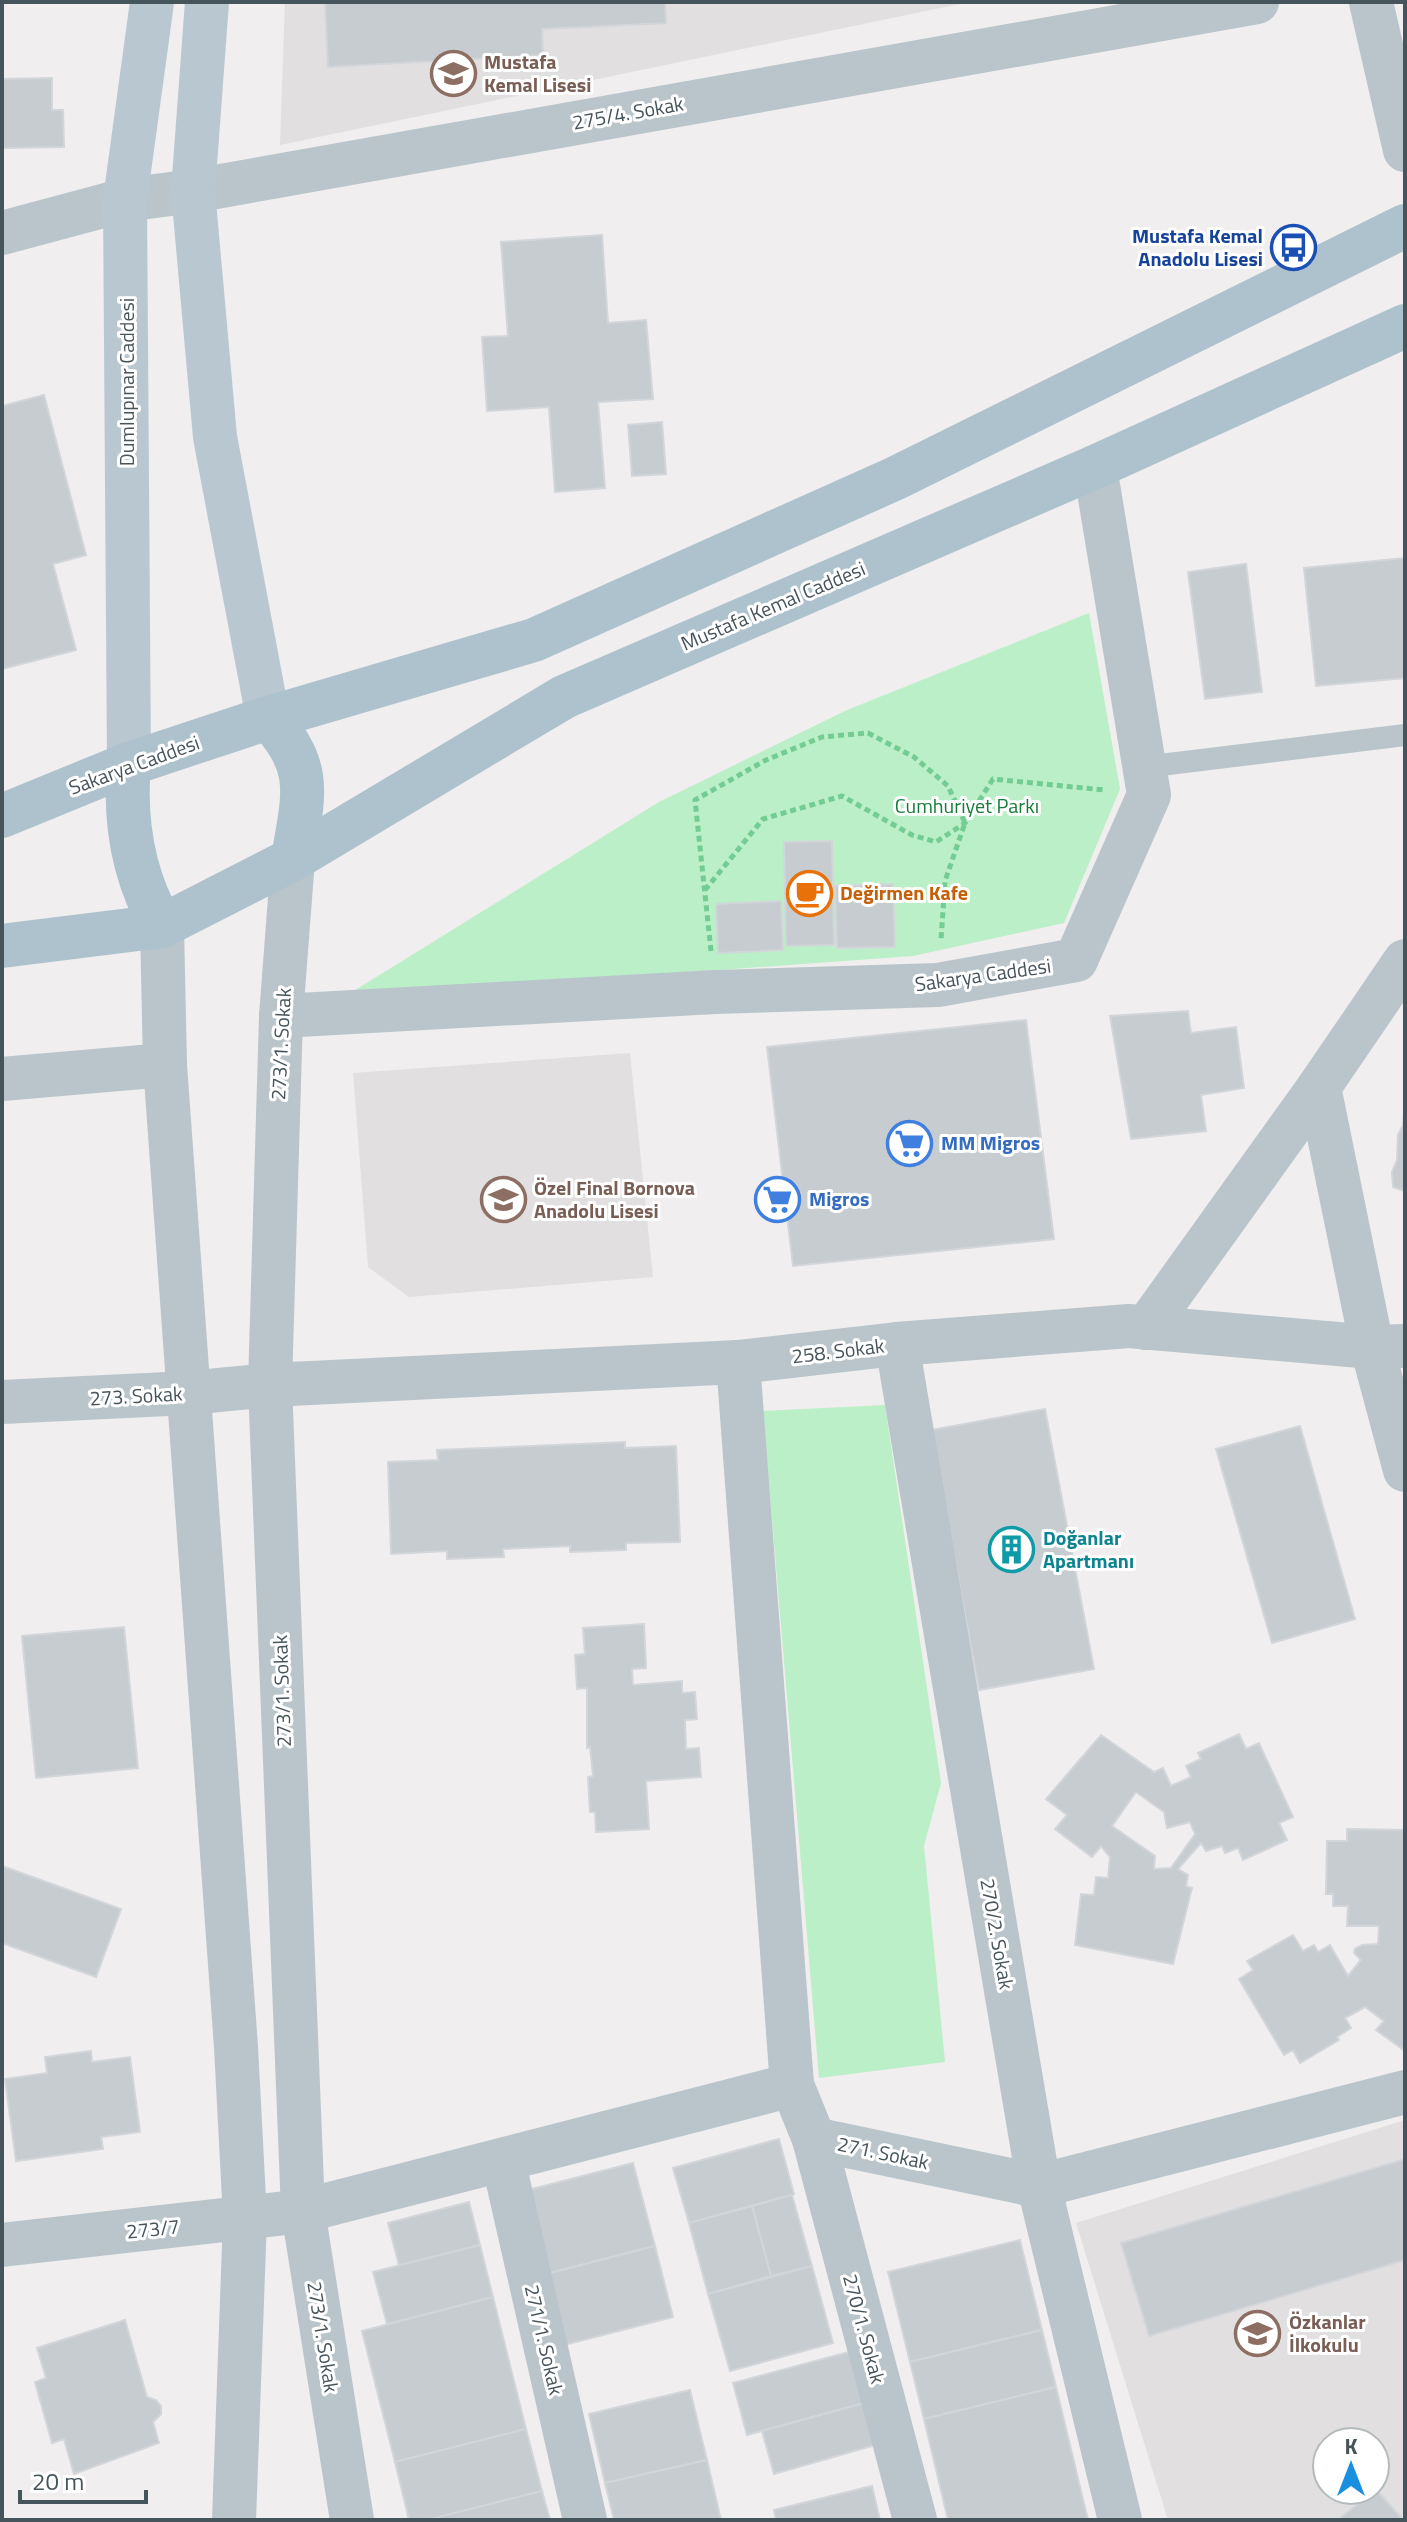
<svg xmlns="http://www.w3.org/2000/svg" width="1407" height="2522" viewBox="0 0 1407 2522" font-family="'Titillium Web',sans-serif">
<style>
.education{fill:#e1dfe0;fill-rule:evenodd}
.green{fill:#bbefc7}
.building{fill:#c7ccd0;stroke:#d2d5d9;stroke-width:2;fill-rule:evenodd}
.lines{fill:none;stroke-linecap:round;stroke-linejoin:round}
.path{stroke:#73cc92;stroke-width:5;stroke-dasharray:6 4;stroke-linecap:butt}
.lane{stroke:#b9c5cb;stroke-width:22}
.street{stroke:#b9c5cb;stroke-width:44}
.secondary{stroke:#b9c8d0;stroke-width:44}
.primary{stroke:#adc2cd;stroke-width:44}
.labels{text-anchor:middle;stroke-width:6;stroke-linejoin:round;paint-order:stroke}
.education-label{font-size:20px;font-weight:bold;fill:#785e54;stroke:#fff;text-anchor:start}
.street-label{font-size:20px;fill:#46545b;stroke:#fff}
.transit-label{font-size:20px;font-weight:bold;fill:#164399;stroke:#fff;text-anchor:end}
.park-label{font-size:20px;fill:#177c39;stroke:#fff}
.food-label{font-size:20px;font-weight:bold;fill:#c56008;stroke:#fff;text-anchor:start}
.shop-label{font-size:20px;font-weight:bold;fill:#366cbe;stroke:#fff;text-anchor:start}
.culture-label{font-size:20px;font-weight:bold;fill:#0d838f;stroke:#fff;text-anchor:start}
</style>
<rect width="100%" height="100%" fill="#f0eeee"/>
<g class="education">
<path d="M285,2H969L280,145Z"/>
<path d="M630,1053L653,1277L409,1297L368,1267L353,1073Z"/>
<path d="M1405,2120V2520H1168L1076,2223ZM1327,2442H1375V2490H1327Z"/>
</g>
<g class="green">
<path d="M1089,613L1120,789L1064,923L913,956L344,997L659,802L847,710Z"/>
<path d="M885,1405L941,1783L924,1846L945,2062L819,2078L763,1411Z"/>
</g>
<g class="building">
<path d="M325,2H665L666,23L542,29L543,55L328,67Z"/>
<path d="M52,78V110H63L64,147L2,148V79Z"/>
<path d="M602,235L608,323L646,320L653,399L598,402L605,488L555,492L549,407L487,411L482,337L508,336L501,242Z"/>
<path d="M44,395L86,555L53,564L76,650L2,669V406Z"/>
<path d="M662,422L666,474L632,476L628,425Z"/>
<path d="M1405,558V678L1316,686L1304,568Z"/>
<path d="M1246,564L1262,692L1205,699L1188,572Z"/>
<path d="M832,841L834,945L786,946L784,842Z"/>
<path d="M893,884L895,947L837,948L835,886Z"/>
<path d="M781,901L783,950L718,953L716,904Z"/>
<path d="M1188,1011L1191,1033L1236,1027L1244,1088L1201,1095L1206,1131L1131,1139L1110,1016Z"/>
<path d="M1026,1020L1054,1239L793,1266L767,1047Z"/>
<path d="M1405,1098V1191L1393,1187L1392,1172L1397,1160L1398,1135L1403,1125Z"/>
<path d="M1045,1409L1094,1669L979,1690L931,1430Z"/>
<path d="M1300,1426L1355,1619L1272,1643L1216,1449Z"/>
<path d="M625,1442V1448L676,1446L680,1542L626,1543V1550L570,1552V1546L503,1549L504,1557L447,1559V1551L391,1554L388,1462L438,1460L437,1450Z"/>
<path d="M644,1624L646,1668L632,1669L633,1685L682,1681V1693L695,1692L697,1719L685,1720L686,1749L699,1748L701,1777L646,1781L649,1829L596,1832L595,1812H590L588,1777L593,1776L590,1747L587,1748V1688L577,1689L575,1655L585,1654L583,1628Z"/>
<path d="M124,1627L138,1768L36,1778L22,1636Z"/>
<path d="M1239,1734L1246,1749L1259,1743L1293,1817L1279,1823L1287,1840L1243,1860L1238,1848L1225,1853L1222,1846L1206,1851L1201,1843L1178,1869L1188,1875L1186,1886L1192,1888L1173,1964L1075,1945L1081,1894L1094,1895L1096,1877L1108,1878L1110,1857L1101,1846L1092,1857L1055,1829L1067,1815L1046,1799L1101,1735L1154,1772L1163,1768L1171,1786L1191,1777L1186,1766L1201,1759L1198,1753ZM1136,1792L1164,1812L1167,1828L1190,1822L1195,1834L1171,1868L1154,1869L1155,1856L1112,1826Z"/>
<path d="M1347,1829L1405,1830V2051L1376,2030L1384,2021L1365,2007L1345,2018L1351,2028L1337,2037L1339,2040L1300,2063L1293,2050L1284,2055L1239,1979L1253,1970L1247,1961L1293,1935L1303,1951L1314,1945L1318,1952L1330,1945L1348,1976L1361,1960L1354,1953L1355,1949L1362,1945L1378,1944L1379,1926H1347L1348,1906H1333V1894H1326L1327,1841H1347Z"/>
<path d="M2,1866L121,1909L96,1977L2,1943Z"/>
<path d="M91,2051L92,2062L130,2057L140,2132L101,2137L103,2149L16,2161L5,2079L47,2073L45,2057Z"/>
<path d="M779,2139L794,2194L689,2223L673,2168Z"/>
<path d="M1405,2159V2260L1149,2336L1121,2243Z"/>
<path d="M633,2163L655,2246L546,2274L524,2191Z"/>
<path d="M792,2195L812,2266L771,2276L752,2206Z"/>
<path d="M469,2202L480,2245L399,2265L388,2223Z"/>
<path d="M752,2206L771,2276L708,2294L689,2223Z"/>
<path d="M1020,2240L1042,2330L910,2362L888,2272Z"/>
<path d="M480,2245L493,2297L387,2324L373,2272Z"/>
<path d="M655,2246L673,2317L564,2345L546,2274Z"/>
<path d="M812,2266L833,2343L730,2371L708,2294Z"/>
<path d="M493,2297L526,2429L395,2462L362,2331Z"/>
<path d="M125,2320L147,2397L156,2400L161,2406V2414L153,2422L159,2443L74,2474L64,2439L52,2443L35,2382L46,2378L37,2348Z"/>
<path d="M1042,2330L1056,2387L924,2419L910,2362Z"/>
<path d="M849,2352L864,2403L747,2435L733,2383Z"/>
<path d="M1056,2387L1088,2520H948L924,2419Z"/>
<path d="M690,2390L707,2460L605,2483L589,2414Z"/>
<path d="M864,2403L875,2445L774,2474L762,2431Z"/>
<path d="M526,2429L542,2491L427,2520H409L395,2462Z"/>
<path d="M707,2460L721,2520H614L605,2483Z"/>
<path d="M872,2486L880,2520H776L774,2510Z"/>
<path d="M1375,2488L1403,2520H1338L1375,2490Z"/>
<path d="M542,2491L550,2520H427Z"/>
</g>
<g class="lines">
<g class="path">
<path d="M705,890L763,819L842,796L912,835L936,842L965,823L993,779L1104,790"/>
<path d="M711,951L695,800L766,760L822,737L868,733L914,757L948,786L965,823L945,881L941,940"/>
</g>
<path class="lane" d="M1144,767L1405,735"/>
<g class="street">
<path d="M1371,2L1405,150"/>
<path d="M2,233L125,200L193,191L1257,2"/>
<path d="M293,859L281,1016L270,1385L303,2211L352,2520"/>
<path d="M162,926L165,1065L236,2047L245,2218L234,2520"/>
<path d="M281,1016L715,992L938,985L1076,960L1149,795L1095,467"/>
<path d="M2,1079L165,1065"/>
<path d="M1319,1087L1372,1347L1405,1470"/>
<path d="M1146,1328L1319,1087L1405,961"/>
<path d="M897,1344L1039,2186L1120,2520"/>
<path d="M738,1362L792,2085"/>
<path d="M2,1402L188,1393L270,1385L738,1362L897,1344L1129,1326L1372,1347L1405,1346"/>
<path d="M814,2139L915,2520"/>
<path d="M503,2160L585,2520"/>
<path d="M2,2245L303,2211L792,2085L814,2139L1039,2186L1405,2092"/>
</g>
<g class="secondary">
<path d="M207,2L193,191L215,437L268,718"/>
<path d="M129,764L125,200L152,2"/>
</g>
<g class="primary">
<path d="M268,718C315,767 303,797 293,859"/>
<path d="M129,764C124,821 133,876 162,926"/>
<path d="M2,816L129,764L268,718L534,640L896,478L1405,226"/>
<path d="M2,946L162,926L293,859L564,697L1095,467L1405,326"/>
</g>
</g>
<defs>
<symbol id="school-ring" viewBox="-11 -11 22 22"><circle r="9.5" fill="#fff" stroke="#8d6e63" stroke-width="1.5"/><path d="M0-5L7-2L0 1L-7-2ZM-4 1L0 2.5L4 1V4Q0 6-4 4Z" fill="#8d6e63"/></symbol>
<symbol id="bus-ring" viewBox="-11 -11 22 22"><circle r="9.5" fill="#fff" stroke="#1a4fb4" stroke-width="1.5"/><path d="M-5-6H5V4H4V6H2V4H-2V6H-4V4H-5ZM-3.5-4V0h7V-4ZM-3.5 1.2v1.5H-2V1.2ZM2 1.2v1.5H3.5V1.2Z" fill="#1a4fb4"/></symbol>
<symbol id="cafe-ring" viewBox="-11 -11 22 22"><circle r="9.5" fill="#fff" stroke="#e8710a" stroke-width="1.5"/><path d="M-5.5-4.5H6V0H3Q3 3.5 0 3.5H-2.5Q-5.5 3.5-5.5 0ZM3-3.2v2h1.7v-2ZM-6 4.5H4V6H-6Z" fill="#e8710a"/></symbol>
<symbol id="supermarket-ring" viewBox="-11 -11 22 22"><circle r="9.5" fill="#fff" stroke="#3f7fe0" stroke-width="1.5"/><path d="M-6-5.5h2.5l.6 2H6L4.5 2H-2.5L-4.4-4H-6ZM-1.5 3.2a1.3 1.3 0 1 0 .1 0ZM3 3.2a1.3 1.3 0 1 0 .1 0Z" fill="#3f7fe0"/></symbol>
<symbol id="building-ring" viewBox="-11 -11 22 22"><circle r="9.5" fill="#fff" stroke="#0f9aa8" stroke-width="1.5"/><path d="M-4-6H4V6H1V3H-1V6H-4ZM-2.5-4.3h1.7v1.8h-1.7ZM.8-4.3h1.7v1.8H.8ZM-2.5-1h1.7V.8h-1.7ZM.8-1h1.7V.8H.8Z" fill="#0f9aa8"/></symbol>
</defs>
<g fill-rule="evenodd">
<use href="#school-ring" x="428" y="48" width="51" height="51"/>
<use href="#bus-ring" x="1268" y="222" width="51" height="51"/>
<use href="#cafe-ring" x="784" y="868" width="51" height="51"/>
<use href="#supermarket-ring" x="884" y="1118" width="51" height="51"/>
<use href="#school-ring" x="478" y="1174" width="51" height="51"/>
<use href="#supermarket-ring" x="752" y="1174" width="51" height="51"/>
<use href="#building-ring" x="986" y="1524" width="51" height="51"/>
<use href="#school-ring" x="1232" y="2308" width="51" height="51"/>
</g>
<g class="labels">
<g class="education-label">
<text x="484" y="69">Mustafa<tspan x="484" dy="23">Kemal Lisesi</tspan></text>
<text x="534" y="1195">Özel Final Bornova<tspan x="534" dy="23">Anadolu Lisesi</tspan></text>
<text x="1289" y="2329">Özkanlar<tspan x="1289" dy="23">İlkokulu</tspan></text>
</g>
<g class="street-label">
<text transform="translate(628 113) rotate(-10)" y="7">275/4. Sokak</text>
<text transform="translate(127 382) rotate(-90)" y="7">Dumlupınar Caddesi</text>
<text transform="translate(773 606) rotate(-23)" y="7">Mustafa Kemal Caddesi</text>
<text transform="translate(134 765) rotate(-20)" y="7">Sakarya Caddesi</text>
<text transform="translate(983 975) rotate(-8)" y="7">Sakarya Caddesi</text>
<text transform="translate(281 1044) rotate(-87)" y="7">273/1. Sokak</text>
<text transform="translate(838 1351) rotate(-7)" y="7">258. Sokak</text>
<text transform="translate(136 1396) rotate(-3)" y="7">273. Sokak</text>
<text transform="translate(282 1691) rotate(-92)" y="7">273/1. Sokak</text>
<text transform="translate(997 1934) rotate(80)" y="7">270/2. Sokak</text>
<text transform="translate(883 2153) rotate(12)" y="7">271. Sokak</text>
<text transform="translate(153 2229) rotate(-6)" y="7">273/7</text>
<text transform="translate(864 2329) rotate(75)" y="7">270/1. Sokak</text>
<text transform="translate(323 2337) rotate(81)" y="7">273/1. Sokak</text>
<text transform="translate(544 2340) rotate(77)" y="7">271/1. Sokak</text>
</g>
<g class="transit-label">
<text x="1263" y="243">Mustafa Kemal<tspan x="1263" dy="23">Anadolu Lisesi</tspan></text>
</g>
<g class="park-label">
<text x="967" y="813">Cumhuriyet Parkı</text>
</g>
<g class="food-label">
<text x="840" y="900">Değirmen Kafe</text>
</g>
<g class="shop-label">
<text x="941" y="1150">MM Migros</text>
<text x="809" y="1206">Migros</text>
</g>
<g class="culture-label">
<text x="1043" y="1545">Doğanlar<tspan x="1043" dy="23">Apartmanı</tspan></text>
</g>
</g>
<rect width="1407" height="2522" fill="none" stroke="#46545b" stroke-width="8"/>
<g transform="translate(1351 2466)"><circle r="38" fill="#ffffff" stroke="#b5bbbd" stroke-width="2"/>
<path d="M0-6L14 30L0 20L-14 30Z" fill="#198fdf"/>
<text y="-12" font-size="22" font-weight="bold" text-anchor="middle" fill="#46545b">K</text>
</g>
<path d="M20 2490v12h126v-12" fill="none" stroke="#46545b" stroke-width="4"/>
<text x="32" y="2490" font-size="24" fill="#46545b" stroke="#ffffff" stroke-width="6" paint-order="stroke">20 m</text>
</svg>
